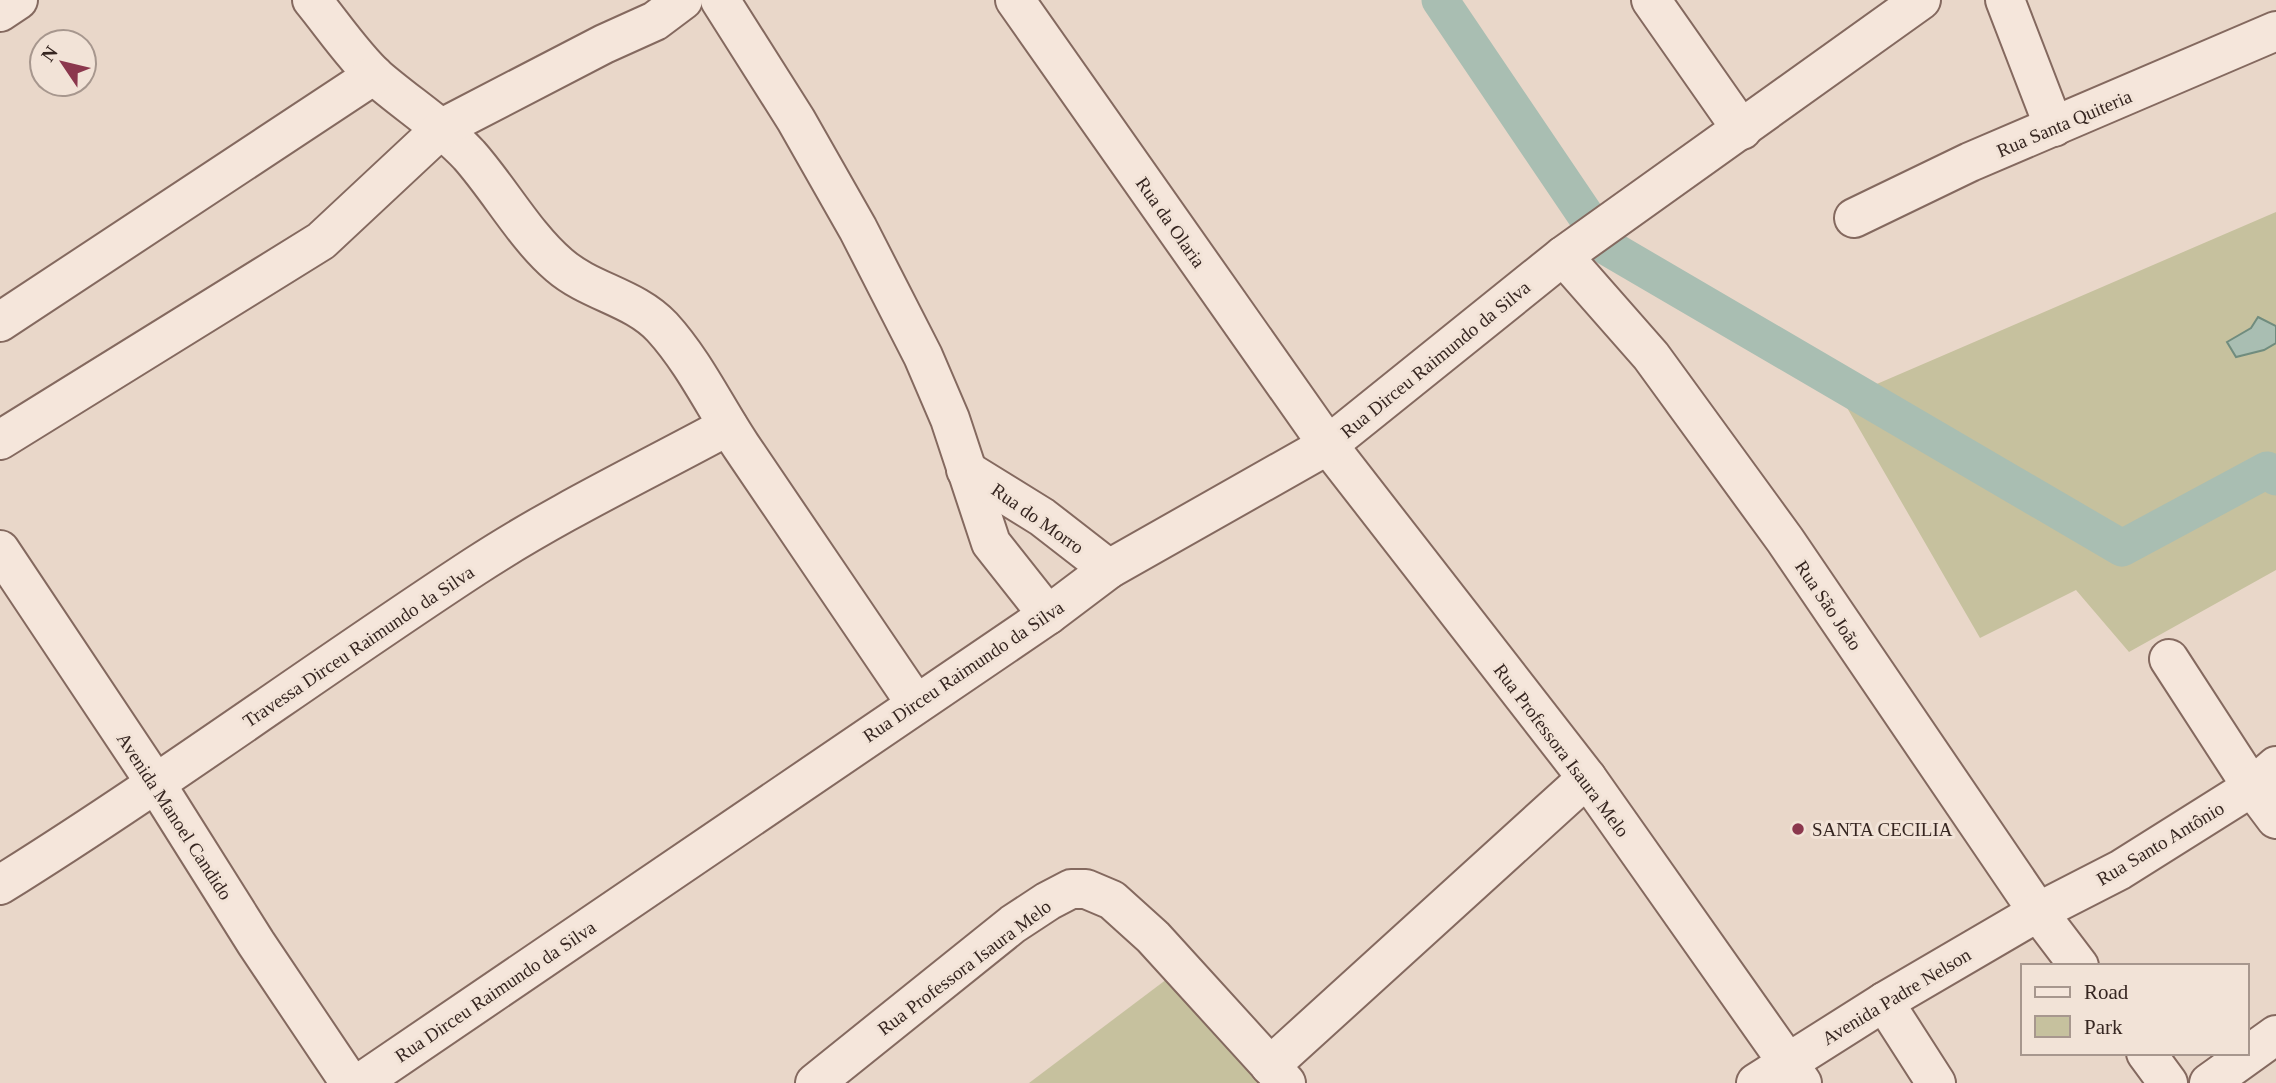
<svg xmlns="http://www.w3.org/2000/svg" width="2276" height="1083" viewBox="0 0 2276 1083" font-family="'Times New Roman',serif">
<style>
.green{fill:#c6c19e}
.water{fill:#a9beb2;stroke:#708c7e;stroke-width:2}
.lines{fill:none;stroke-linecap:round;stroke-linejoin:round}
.canal{stroke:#a9beb2;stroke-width:37}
.minor-casing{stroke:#84695f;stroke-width:42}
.minor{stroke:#f5e6db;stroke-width:38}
.poi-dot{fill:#8b374d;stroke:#f2e3d7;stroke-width:2.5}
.labels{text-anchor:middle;stroke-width:6;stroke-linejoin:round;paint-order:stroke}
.street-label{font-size:19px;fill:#362621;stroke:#f2e3d7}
.poi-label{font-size:19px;fill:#362621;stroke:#f2e3d7;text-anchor:start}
</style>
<rect width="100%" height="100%" fill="#e9d7c9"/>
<g class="green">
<path d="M2276,212V570L2129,652L2076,590L1980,638L1842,399Z"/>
<path d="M1167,979L1259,1083H1029Z"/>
</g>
<path class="water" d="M2258,317L2276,326V343L2264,350L2236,357L2227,342L2251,328Z"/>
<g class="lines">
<path class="canal" d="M1440,0L1607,247L2122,548L2267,470L2276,477"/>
<defs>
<g id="minor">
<path d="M312,0C331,23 354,57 376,77C407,104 441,125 469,155C500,190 525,236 559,265C590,292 634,297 662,327C694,362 715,407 741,446C799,532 858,618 916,704"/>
<path d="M720,0L796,120L858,229L923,356L950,419L991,543L1048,615"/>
<path d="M1015,0L1328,445L1587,778L1802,1083"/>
<path d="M1651,0L1742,130"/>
<path d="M2005,0L2054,127"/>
<path d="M0,12L18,0"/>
<path d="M1854,218L1970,162L2276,31"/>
<path d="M1563,256L1651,356L1785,540L2038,912L2079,966"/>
<path d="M0,322L374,75"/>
<path d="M0,440L321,241L442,128L604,44L655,21L683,0"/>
<path d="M966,470L1042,517L1109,569"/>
<path d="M0,550L156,784L256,943L350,1083"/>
<path d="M2169,659L2252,787L2276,819"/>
<path d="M0,885C162,784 315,671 474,567C555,514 643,472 728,426"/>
<path d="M1884,1002L1936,1083"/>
<path d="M2146,1053L2168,1083"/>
<path d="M1270,1066L1587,778"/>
<path d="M360,1083L1048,615L1109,569L1328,445L1563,256L1921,0"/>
<path d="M815,1083L1013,924L1048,901L1071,889H1086L1112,900L1153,937L1286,1083"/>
<path d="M1756,1083L1884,1002L2038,912L2120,870L2252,787L2276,766"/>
<path d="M2209,1083L2276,1035"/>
</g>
</defs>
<use href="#minor" class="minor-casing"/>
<use href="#minor" class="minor"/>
</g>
<circle class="poi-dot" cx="1798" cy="829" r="7"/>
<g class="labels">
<g class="street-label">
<text transform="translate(2064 123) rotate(-23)" y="7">Rua Santa Quiteria</text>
<text transform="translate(1171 222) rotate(55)" y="7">Rua da Olaria</text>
<text transform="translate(1435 359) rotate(-39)" y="7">Rua Dirceu Raimundo da Silva</text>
<text transform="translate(1038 518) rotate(35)" y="7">Rua do Morro</text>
<text transform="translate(1829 605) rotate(56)" y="7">Rua São João</text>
<text transform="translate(358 646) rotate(-34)" y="7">Travessa Dirceu Raimundo da Silva</text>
<text transform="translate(963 671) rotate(-34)" y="7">Rua Dirceu Raimundo da Silva</text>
<text transform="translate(1562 750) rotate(53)" y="7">Rua Professora Isaura Melo</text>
<text transform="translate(175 816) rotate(57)" y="7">Avenida Manoel Candido</text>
<text transform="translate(2160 843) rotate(-31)" y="7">Rua Santo Antônio</text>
<text transform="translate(964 967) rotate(-37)" y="7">Rua Professora Isaura Melo</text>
<text transform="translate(495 991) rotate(-34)" y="7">Rua Dirceu Raimundo da Silva</text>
<text transform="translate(1896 996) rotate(-31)" y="7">Avenida Padre Nelson</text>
</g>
<g class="poi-label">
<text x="1812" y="836">SANTA CECILIA</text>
</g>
</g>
<rect x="2021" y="964" width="228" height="91" fill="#f2e3d7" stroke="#a7978e" stroke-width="2"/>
<rect x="2035" y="987" width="35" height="10" fill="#f5e6db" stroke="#a7978e" stroke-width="2"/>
<text x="2084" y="999" font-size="21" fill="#362621">Road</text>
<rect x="2035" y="1016" width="35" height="21" fill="#c6c19e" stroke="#a7978e" stroke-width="2"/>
<text x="2084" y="1034" font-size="21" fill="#362621">Park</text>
<g transform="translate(63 63) rotate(305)"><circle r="33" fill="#f2e3d7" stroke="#a7978e" stroke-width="2"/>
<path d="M0-5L12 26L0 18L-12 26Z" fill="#8b374d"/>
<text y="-10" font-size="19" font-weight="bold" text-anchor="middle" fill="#362621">N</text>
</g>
</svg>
